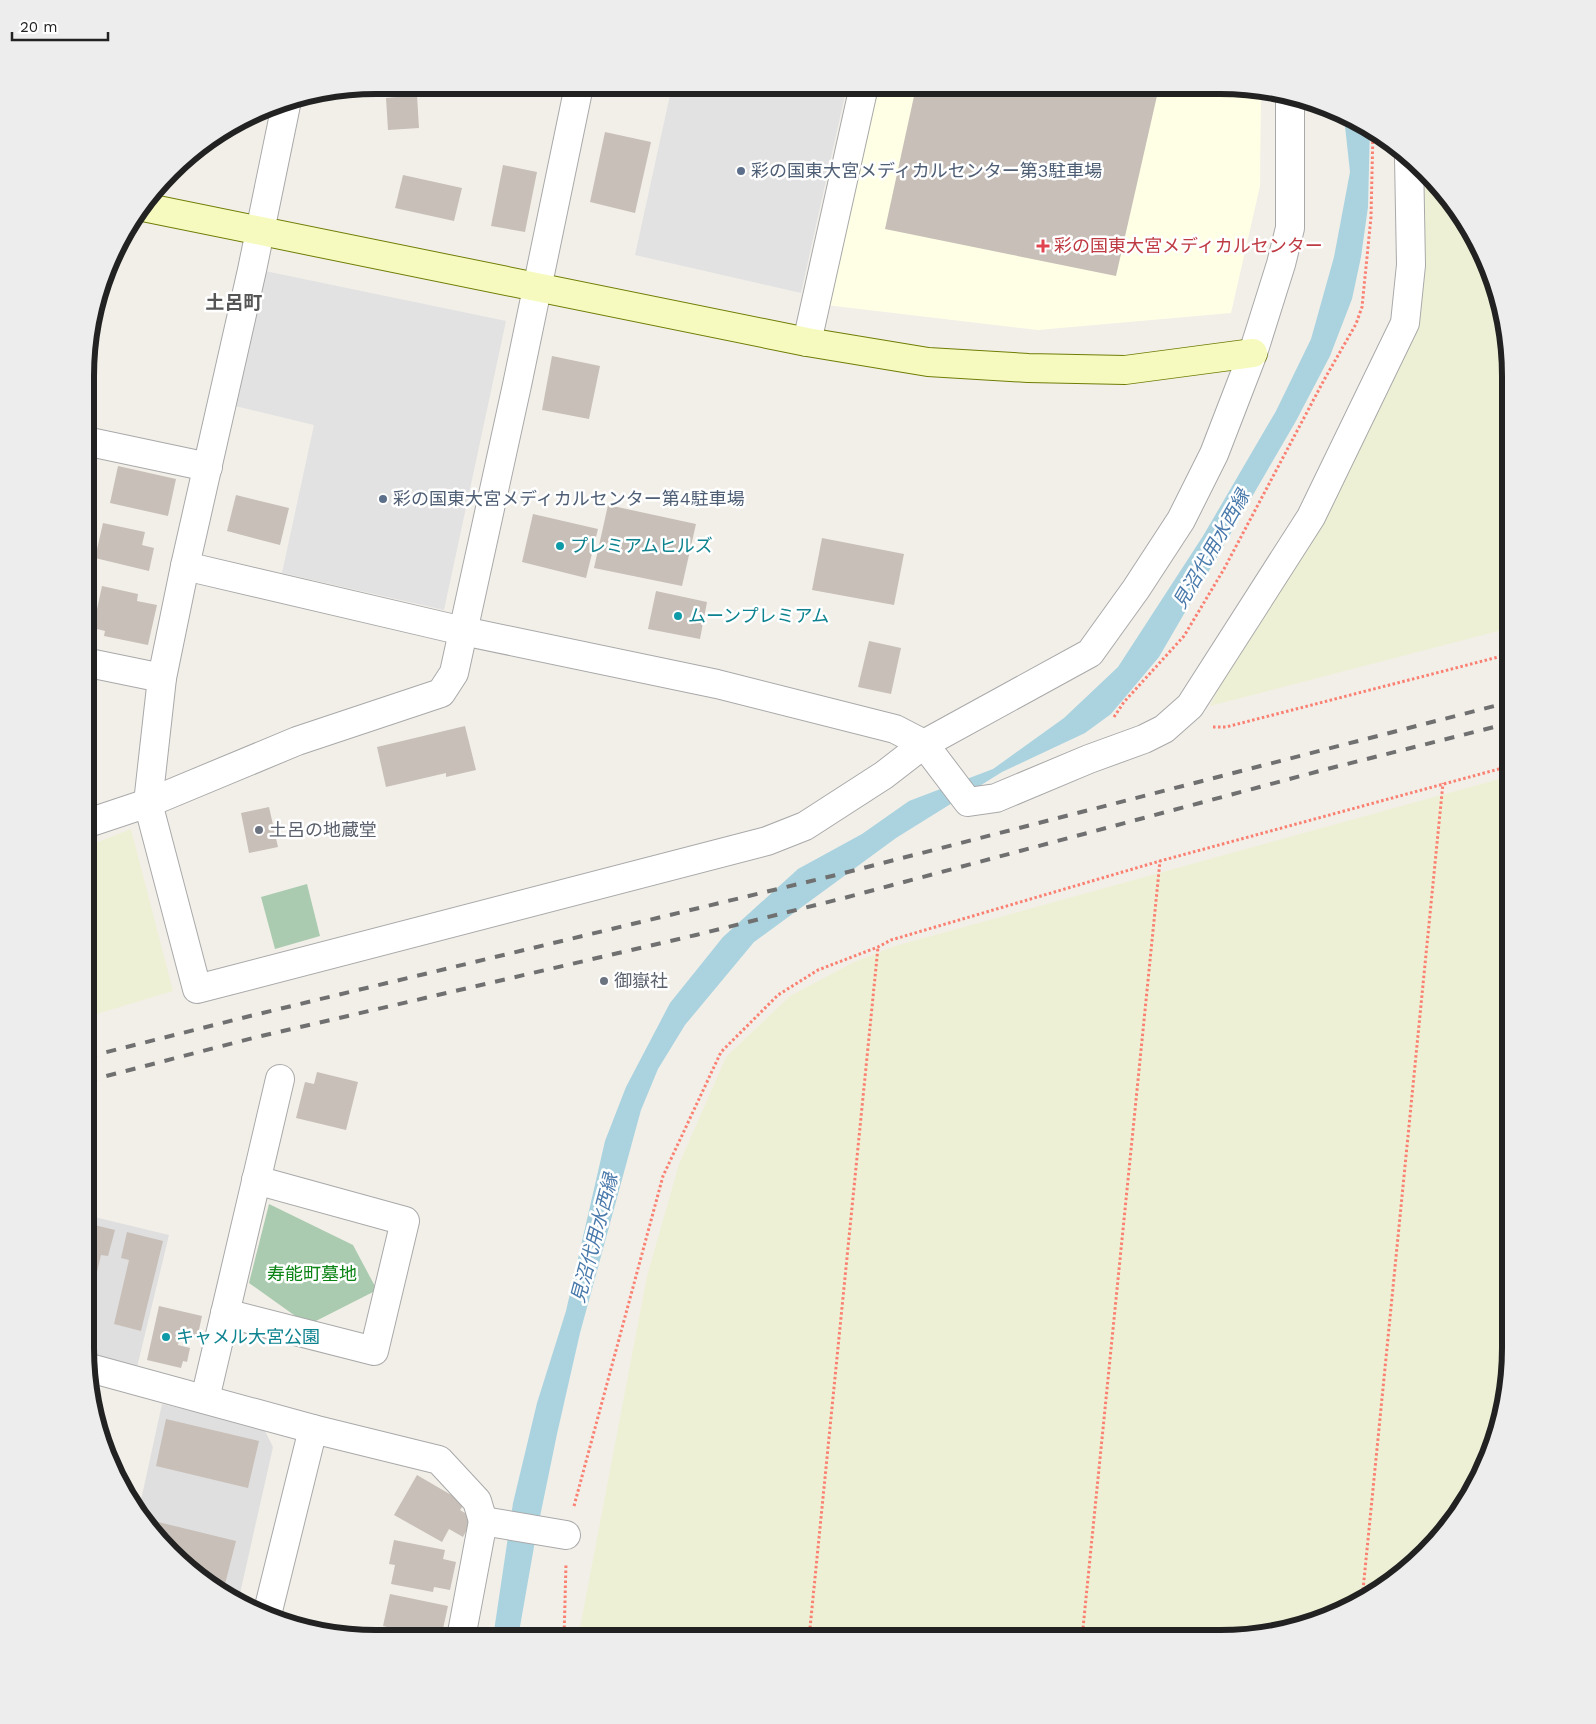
<svg xmlns="http://www.w3.org/2000/svg" width="1596" height="1724" viewBox="0 0 1596 1724" font-family="'Work Sans','Noto Sans JP',sans-serif">
<style>
.residential{fill:#e0dfdf}
.education{fill:#ffffe5}
.farmland{fill:#eef0d5}
.cemetery{fill:#aacbaf}
.parking{fill:#e2e2e2}
.water{fill:#aad3df}
.building{fill:#c7bfb8}
.lines{fill:none;stroke-linecap:round;stroke-linejoin:round}
.street-casing{stroke:#a9a9a9;stroke-width:30}
.secondary-casing{stroke:#707d05;stroke-width:30}
.path{stroke:#fa8072;stroke-width:3;stroke-dasharray:2.5 2.5;stroke-linecap:butt}
.street{stroke:#fff;stroke-width:28}
.secondary{stroke:#f7fabf;stroke-width:28}
.rail{stroke:#707070;stroke-width:4;stroke-dasharray:10 10;stroke-linecap:butt}
.service-dot{fill:#5c6f8a;stroke:#fff;stroke-width:2}
.health-dot{fill:#e0444e;stroke:#fff;stroke-width:2}
.culture-dot{fill:#0f9aa8;stroke:#fff;stroke-width:2}
.worship-dot{fill:#6b7280;stroke:#fff;stroke-width:2}
.labels{text-anchor:middle;stroke-width:5;stroke-linejoin:round;paint-order:stroke}
.service-label{font-size:18px;fill:#4e5e75;stroke:#fff;text-anchor:start}
.health-label{font-size:18px;fill:#be3a42;stroke:#fff;text-anchor:start}
.culture-label{font-size:18px;fill:#0d838f;stroke:#fff;text-anchor:start}
.worship-label{font-size:18px;fill:#5b616d;stroke:#fff;text-anchor:start}
.park-label{font-size:18px;fill:#0c8416;stroke:#fff}
.neighbourhood-label{font-size:19px;font-weight:bold;fill:#555;stroke:#fff}
.water-label{font-size:19px;font-style:italic;fill:#4a7aab;stroke:#fff}
.rim{fill:none;stroke:#222;stroke-width:6}
</style>
<rect width="100%" height="100%" fill="#f2efe9"/>
<g class="residential">
<path d="M86,1215L169,1235L137,1367L86,1355Z"/>
<path d="M162,1404L263,1427L273,1447L239,1598L222,1595L184,1567L138,1514Z"/>
</g>
<path class="education" d="M879,86L1261,89L1260,186L1231,313L1038,330L826,305Z"/>
<g class="farmland">
<path d="M1416,162L1426,170L1462,214L1496,282L1510,357V628L1210,706L1409,287Z"/>
<path d="M1510,776V1367L1501,1424L1472,1494L1439,1540L1382,1590L1314,1624L1239,1638H578L647,1276L679,1164L726,1057L790,996L854,962L895,946Z"/>
<path d="M131,829L173,991L87,1017L88,846Z"/>
</g>
<g class="cemetery">
<path d="M307,884L320,936L275,949L261,897Z"/>
<path d="M269,1204L353,1245L377,1290L308,1325L249,1283Z"/>
</g>
<g class="parking">
<path d="M672,86H847L801,293L635,255Z"/>
<path d="M265,271L506,321L444,610L282,573L314,425L235,406Z"/>
</g>
<path class="water" d="M1344,117L1366,124L1370,127L1368,207L1361,257L1352,299L1330,356L1296,421L1159,657L1111,714L1085,733L1002,772L896,838L754,942L685,1025L658,1069L641,1110L580,1333L557,1434L535,1541L518,1638H493L513,1503L537,1403L566,1311L605,1141L626,1087L670,1003L723,937L798,869L862,834L909,801L993,769L1064,718L1118,667L1203,536L1276,411L1311,339L1334,257L1350,172Z"/>
<g class="building">
<path d="M407,85H449V87L407,88Z"/>
<path d="M614,86H639L637,96L613,90Z"/>
<path d="M916,87H1159L1116,276L885,229Z"/>
<path d="M417,95L419,128L388,130L386,98Z"/>
<path d="M605,132L651,142L635,213L590,202Z"/>
<path d="M503,165L537,172L525,232L491,226Z"/>
<path d="M403,175L462,188L454,221L395,208Z"/>
<path d="M552,356L600,366L589,419L542,410Z"/>
<path d="M90,459L95,460L91,477H90Z"/>
<path d="M118,466L176,479L168,516L110,503Z"/>
<path d="M236,495L289,508L280,545L227,531Z"/>
<path d="M608,505L696,524L682,586L594,568Z"/>
<path d="M533,514L598,529L586,578L522,562Z"/>
<path d="M103,523L145,532L142,545L154,548L149,571L95,558Z"/>
<path d="M822,538L904,554L894,605L812,590Z"/>
<path d="M89,583L96,584L90,613H89Z"/>
<path d="M102,586L138,594L137,601L157,605L148,645L104,636L105,631L93,628Z"/>
<path d="M656,591L707,602L700,639L648,629Z"/>
<path d="M869,641L901,648L891,694L858,687Z"/>
<path d="M465,726L476,770L446,777V773L386,787L377,747Z"/>
<path d="M269,807L278,847L249,853L241,813Z"/>
<path d="M317,1072L358,1082L346,1130L296,1118L305,1082L314,1084Z"/>
<path d="M86,1223L115,1230L108,1256L101,1255L87,1314Z"/>
<path d="M127,1232L163,1241L141,1331L114,1324L129,1260L121,1258Z"/>
<path d="M159,1306L202,1316L197,1339L180,1335L178,1345L190,1348L187,1362L183,1361L181,1368L147,1360Z"/>
<path d="M166,1419L259,1441L248,1488L156,1466Z"/>
<path d="M417,1475L465,1503L460,1510L473,1518L463,1537L449,1529L442,1542L394,1515Z"/>
<path d="M146,1519L236,1541L224,1588L207,1584L184,1567L145,1523Z"/>
<path d="M394,1540L445,1550L443,1559L456,1562L450,1590L434,1587L433,1592L391,1584L395,1565L389,1564Z"/>
<path d="M390,1594L448,1606L441,1638L429,1636V1638H425L406,1634L407,1632L383,1626Z"/>
</g>
<g class="lines">
<defs>
<g id="street">
<path d="M287,100L252,270L185,566L162,678L148,803L197,989L767,841L805,826L884,775L924,744L1090,653L1136,589L1181,520L1214,454L1253,353L1281,264L1290,228V98"/>
<path d="M807,342L864,86"/>
<path d="M90,442L208,467"/>
<path d="M185,566L463,631L717,684L895,729L924,744L968,802L996,798L1089,759L1144,739L1164,729L1190,706L1311,517L1405,323L1411,265L1409,157"/>
<path d="M89,663L162,678"/>
<path d="M88,823L148,803L297,741L441,693L454,673L517,385L579,86"/>
<path d="M225,1313L374,1351L405,1221L256,1180"/>
<path d="M86,1367L313,1429"/>
<path d="M205,1399L280,1079"/>
<path d="M267,1615L313,1429L439,1460L477,1501L483,1521"/>
<path d="M461,1638L483,1521L566,1535"/>
</g>
<path id="secondary" d="M143,207L807,342L928,362L1028,368L1125,370L1253,353"/>
</defs>
<use href="#street" class="street-casing"/>
<use href="#secondary" class="secondary-casing"/>
<g class="path">
<path d="M1114,717L1124,702L1184,636L1224,569L1324,380L1356,324L1362,307L1371,217L1373,130"/>
<path d="M1213,727H1226L1510,654"/>
<path d="M574,1506L663,1176L721,1052L778,995L818,970L878,947L891,940L1160,861L1510,766"/>
<path d="M1362,1600L1443,783"/>
<path d="M564,1638L566,1564"/>
<path d="M809,1638L878,947"/>
<path d="M1082,1638L1160,861"/>
</g>
<use href="#street" class="street"/>
<use href="#secondary" class="secondary"/>
<g class="rail">
<path d="M87,1057L250,1016L836,875L1510,702"/>
<path d="M87,1081L253,1038L696,935L844,898L1327,769L1510,723"/>
</g>
</g>
<g class="service-dot">
<circle cx="741" cy="171" r="5"/>
<circle cx="383" cy="499" r="5"/>
</g>
<path class="health-dot" d="M1040.5 238.5h5v5h5v5h-5v5h-5v-5h-5v-5h5z"/>
<g class="culture-dot">
<circle cx="560" cy="546" r="5"/>
<circle cx="678" cy="616" r="5"/>
<circle cx="166" cy="1337" r="5"/>
</g>
<g class="worship-dot">
<circle cx="259" cy="830" r="5"/>
<circle cx="604" cy="981" r="5"/>
</g>
<g class="labels">
<g class="service-label">
<text x="751" y="177">彩の国東大宮メディカルセンター第3駐車場</text>
<text x="393" y="505">彩の国東大宮メディカルセンター第4駐車場</text>
</g>
<g class="health-label">
<text x="1054" y="252">彩の国東大宮メディカルセンター</text>
</g>
<g class="culture-label">
<text x="570" y="552">プレミアムヒルズ</text>
<text x="688" y="622">ムーンプレミアム</text>
<text x="176" y="1343">キャメル大宮公園</text>
</g>
<g class="worship-label">
<text x="269" y="836">土呂の地蔵堂</text>
<text x="614" y="987">御嶽社</text>
</g>
<g class="park-label">
<text x="312" y="1280">寿能町墓地</text>
</g>
<g class="neighbourhood-label">
<text x="234" y="309">土呂町</text>
</g>
<g class="water-label">
<text transform="translate(1211 549) rotate(-60)" y="7">見沼代用水西縁</text>
<text transform="translate(594 1238) rotate(-75)" y="7">見沼代用水西縁</text>
</g>
</g>
<path d="M0 0H1596V1724H0ZM376 94H1220A282 282 0 0 1 1502 376V1348A282 282 0 0 1 1220 1630H376A282 282 0 0 1 94 1348V376A282 282 0 0 1 376 94Z" fill="#ededed" fill-rule="evenodd"/>
<path class="rim" d="M376 94H1220A282 282 0 0 1 1502 376V1348A282 282 0 0 1 1220 1630H376A282 282 0 0 1 94 1348V376A282 282 0 0 1 376 94Z"/>
<path d="M12 32v8h96v-8" fill="none" stroke="#222222" stroke-width="2.5"/>
<text x="20" y="32" font-size="15" fill="#222222" stroke="#ffffff" stroke-width="4" paint-order="stroke">20 m</text>
</svg>
